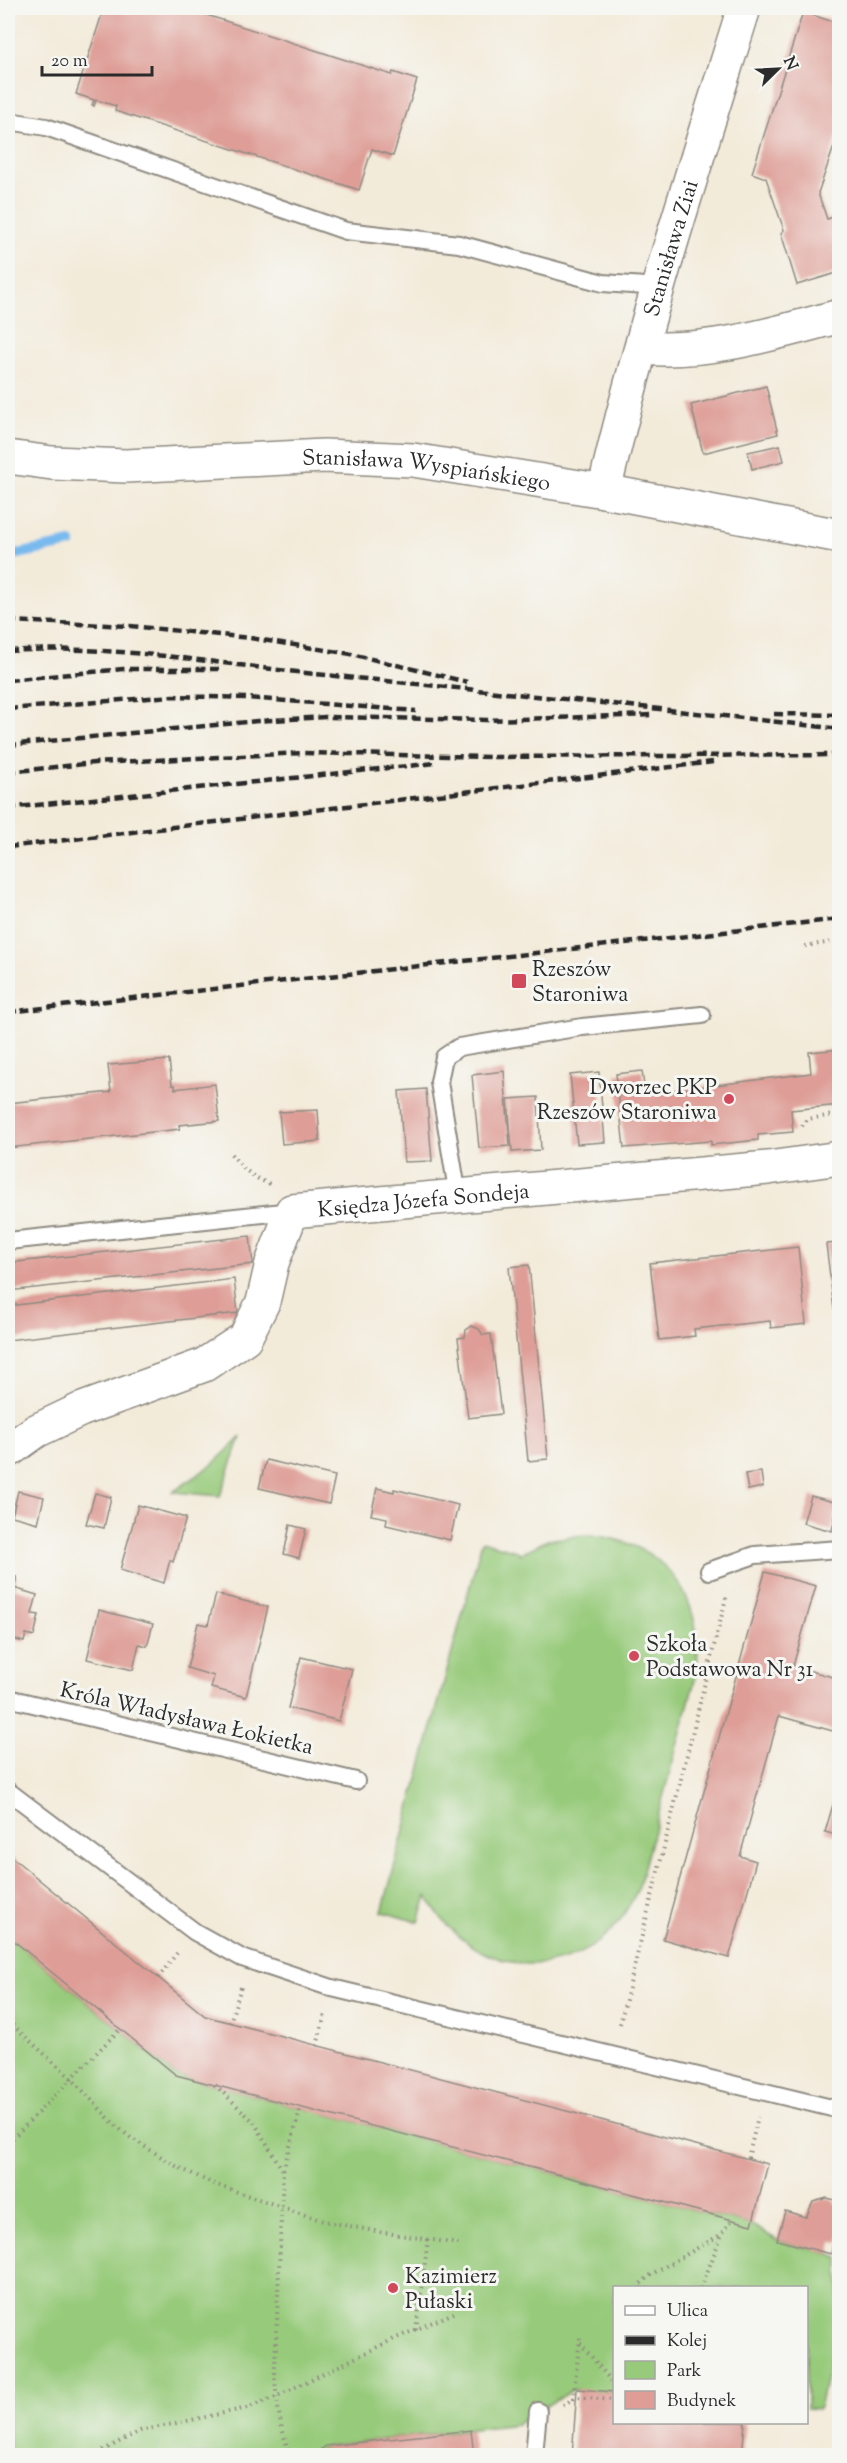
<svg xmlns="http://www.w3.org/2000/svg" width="847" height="2463" viewBox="0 0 847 2463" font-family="'Sorts Mill Goudy',serif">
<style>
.green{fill:#97ca7a;stroke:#617a52;stroke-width:1.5}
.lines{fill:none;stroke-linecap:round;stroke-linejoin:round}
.stream{stroke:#79baee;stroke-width:10}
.building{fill:#de9d96}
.lane-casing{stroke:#8f8b82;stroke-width:20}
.street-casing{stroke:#8f8b82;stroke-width:36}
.secondary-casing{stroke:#8f8b82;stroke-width:36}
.path{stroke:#8f8b82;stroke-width:4;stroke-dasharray:1.5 4.5;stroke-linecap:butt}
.lane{stroke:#fff;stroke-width:16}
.street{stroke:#fff;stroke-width:33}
.secondary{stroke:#fff;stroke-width:33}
.rail{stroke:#2b2b2b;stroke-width:4.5;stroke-dasharray:9 4.5;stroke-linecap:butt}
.poi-dot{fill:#d1495b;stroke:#f6f6f2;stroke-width:2}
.labels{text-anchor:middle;stroke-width:6;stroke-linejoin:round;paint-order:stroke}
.street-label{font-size:22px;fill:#2b2b2b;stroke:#f6f6f2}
.poi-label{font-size:22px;fill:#2b2b2b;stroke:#f6f6f2;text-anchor:start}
</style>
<rect width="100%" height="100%" fill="#f6f6f2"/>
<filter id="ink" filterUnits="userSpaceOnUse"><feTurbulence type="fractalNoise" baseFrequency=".0167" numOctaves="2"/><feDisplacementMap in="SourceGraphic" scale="12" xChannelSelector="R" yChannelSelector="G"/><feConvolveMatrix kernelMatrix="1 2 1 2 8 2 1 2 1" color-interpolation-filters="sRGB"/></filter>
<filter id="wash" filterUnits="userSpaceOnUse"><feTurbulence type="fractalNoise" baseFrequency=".008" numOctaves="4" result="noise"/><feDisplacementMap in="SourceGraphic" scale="24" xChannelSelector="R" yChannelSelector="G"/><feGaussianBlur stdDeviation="1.35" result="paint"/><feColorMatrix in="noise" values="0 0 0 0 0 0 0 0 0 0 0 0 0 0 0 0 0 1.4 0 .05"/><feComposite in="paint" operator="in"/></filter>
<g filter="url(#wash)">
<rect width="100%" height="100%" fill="#f3ebda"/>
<g class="green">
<path d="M241,1437L220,1496L173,1492L213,1464Z"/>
<path d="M584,1535C665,1538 707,1598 696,1676L638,1889C628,1909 617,1928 600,1941C538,1987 460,1960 427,1896L419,1922L382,1912L482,1541L520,1552V1554L547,1540Z"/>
<path d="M8,1936L176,2075L752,2225L777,2240L831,2254L839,2259V2318L819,2409L807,2408L806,2288H614V2392L572,2390L517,2424L326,2446L310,2455H8Z"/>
</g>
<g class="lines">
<path class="stream" d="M8,556L71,543"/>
</g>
<g id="blocks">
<g class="building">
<path d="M104,8H185L392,75L393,72L417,80L393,156L372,149L359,190L115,111L116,106L96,100L94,106L92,105L94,100L76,94Z"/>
<path d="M803,12L840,24V129L818,193L827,219L840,215V272L797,285L781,233L784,230L766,178L752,173Z"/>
<path d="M766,386L778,434L703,453L691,405Z"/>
<path d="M780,445L784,461L752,469L748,452Z"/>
<path d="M840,1049V1105L791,1110L793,1132L758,1135V1140L711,1145V1141L624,1148L616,1074L642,1071L645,1093L669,1091L811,1073L809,1052Z"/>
<path d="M169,1060L172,1085H175V1089L215,1084L219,1121L179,1125L180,1129L8,1148V1103L111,1092L108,1065Z"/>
<path d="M504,1071L510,1146L479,1148L472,1075Z"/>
<path d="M599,1072L605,1142L577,1144L570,1075Z"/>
<path d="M426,1089L432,1161L404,1162L399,1091Z"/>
<path d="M538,1097L541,1150L512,1152L508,1099Z"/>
<path d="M318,1110L320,1141L282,1144L279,1112Z"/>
<path d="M250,1236L253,1264L8,1291V1263Z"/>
<path d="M840,1243V1309H834L826,1244Z"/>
<path d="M798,1247L806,1324L771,1328L770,1321L694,1329L695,1336L659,1340L650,1263Z"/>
<path d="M529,1265L548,1459L528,1461L509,1267Z"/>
<path d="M234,1279L238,1313L8,1340V1306Z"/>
<path d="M472,1326L479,1329L483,1335L491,1334L501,1414L468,1418L458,1338L465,1337L466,1330Z"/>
<path d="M266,1460L335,1476L329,1504L259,1488Z"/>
<path d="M761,1472L763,1487L748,1490L745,1474Z"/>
<path d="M377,1488L394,1492V1489L458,1505L450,1540L386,1525L387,1518L371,1515Z"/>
<path d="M18,1491L44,1497L38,1523L12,1516Z"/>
<path d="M95,1493L111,1497L104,1528L86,1524Z"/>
<path d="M811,1496L838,1503L832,1531L803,1523Z"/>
<path d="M138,1505L186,1518L173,1562L170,1560L164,1583L120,1570Z"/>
<path d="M290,1525L306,1529L299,1558L284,1554Z"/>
<path d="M765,1572L816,1586L793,1666L840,1679V1733L779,1716L740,1856L756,1861L729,1958L663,1939Z"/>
<path d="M8,1575L17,1577L14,1588L37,1595L32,1614L39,1615L34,1636L26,1634L24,1642L8,1638Z"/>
<path d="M216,1594L268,1607L246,1697L211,1688L214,1676L187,1668L198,1623L208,1625Z"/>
<path d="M99,1610L153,1624L147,1646L139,1644L133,1670L87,1659Z"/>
<path d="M301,1657L352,1669L339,1721L288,1708Z"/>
<path d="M839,1784H840V1836L825,1832Z"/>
<path d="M8,1854L205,2016L768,2164L752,2225L176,2075L8,1936Z"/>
<path d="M827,2198L835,2200L834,2203L840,2205V2243L833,2242L831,2254L777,2240L785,2211L806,2217L813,2202Z"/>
<path d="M577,2389L614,2392V2422H745L742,2456H572Z"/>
<path d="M471,2430L474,2456H310L326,2446Z"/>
</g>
</g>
</g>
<g filter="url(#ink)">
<use href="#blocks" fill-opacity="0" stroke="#8f8b82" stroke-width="1.5"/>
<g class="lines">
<defs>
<g id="lane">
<path d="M8,123L15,122L46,127L346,231L459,244L603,283L659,287"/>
<path d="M458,1196L439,1082L444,1057L459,1047L582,1027L702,1015"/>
<path d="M8,1241L292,1211"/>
<path d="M709,1571L755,1555L840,1549"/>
<path d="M8,1698L356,1781"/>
<path d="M8,1791L195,1932L242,1958L332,1988L840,2110"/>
<path d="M534,2456L538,2411"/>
</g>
<g id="street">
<path d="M642,348C708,354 776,333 840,316"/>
<path id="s1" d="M604,491C642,328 694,168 744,8"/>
<path id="s2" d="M8,1451L36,1431L80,1410L204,1365L245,1338L263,1302L272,1263L292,1211L768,1168L840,1158"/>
</g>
<g id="secondary">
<path id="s3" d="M8,457L52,463L126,466L324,456L413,460L604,491L840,536"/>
</g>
</defs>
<use href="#lane" class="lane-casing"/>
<use href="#street" class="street-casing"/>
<use href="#secondary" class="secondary-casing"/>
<g class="path">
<path d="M805,946L840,941"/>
<path d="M802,1126L808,1119L840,1114"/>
<path d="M231,1154C243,1168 253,1179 271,1184"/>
<path d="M158,1978L177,1953"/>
<path d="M8,2021L72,2079L115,2125L131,2138L176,2166L214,2184L323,2221L380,2232L459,2244"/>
<path d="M230,2023L241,1987"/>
<path d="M620,2024L727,1594"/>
<path d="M317,2046L325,2014"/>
<path d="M215,2085L254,2122L283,2171"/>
<path d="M8,2143L120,2029"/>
<path d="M748,2158L758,2117"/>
<path d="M641,2288L639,2285L652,2274L722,2234"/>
<path d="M701,2288L722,2234L732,2220"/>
<path d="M416,2330L428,2239"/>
<path d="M580,2343L614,2384"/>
<path d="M573,2399L580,2338"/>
<path d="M563,2405L576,2397L614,2400"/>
<path d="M92,2456L140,2431L247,2408L275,2397L394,2339L456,2312"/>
<path d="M290,2456C280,2425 275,2399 275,2367L283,2171L301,2107"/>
</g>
<use href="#lane" class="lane"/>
<use href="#street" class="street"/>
<use href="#secondary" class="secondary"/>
<g class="rail">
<path d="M8,621L130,626L250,638L351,654L467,682"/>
<path d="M8,651C114,644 210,663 315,674C490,691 665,709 840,729"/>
<path d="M8,680L123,669H219"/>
<path d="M8,709L173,696L248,698L416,711"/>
<path d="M774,714L840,715"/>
<path d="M8,745L257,721L325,717L486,720L654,715"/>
<path d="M8,772L94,763L303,753L493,757L840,755"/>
<path d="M8,808L436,763"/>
<path d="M8,847L713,762"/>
<path d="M8,1012L840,919"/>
</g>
</g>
</g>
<g class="poi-dot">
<rect x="511" y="973" width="16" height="16" rx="3"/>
<circle cx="729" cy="1099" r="6"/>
<circle cx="634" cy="1656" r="6"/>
<circle cx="393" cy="2288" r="6"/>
</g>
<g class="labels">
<g class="street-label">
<text dy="8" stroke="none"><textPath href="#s1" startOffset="252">Stanisława Ziai</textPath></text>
<text dy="8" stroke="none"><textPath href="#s3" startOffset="420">Stanisława Wyspiańskiego</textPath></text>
<text dy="8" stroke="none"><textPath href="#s2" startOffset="532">Księdza Józefa Sondeja</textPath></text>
<text transform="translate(187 1717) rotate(13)" y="8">Króla Władysława Łokietka</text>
</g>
<g class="poi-label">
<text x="532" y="976">Rzeszów<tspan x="532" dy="25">Staroniwa</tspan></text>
<text x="717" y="1094" text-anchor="end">Dworzec PKP<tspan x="717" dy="25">Rzeszów Staroniwa</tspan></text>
<text x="646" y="1651">Szkoła<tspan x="646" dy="25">Podstawowa Nr 31</tspan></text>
<text x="405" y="2283">Kazimierz<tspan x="405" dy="25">Pułaski</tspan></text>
</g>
</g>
<rect width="847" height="2463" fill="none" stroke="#f6f6f2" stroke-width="30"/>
<rect x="613" y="2286" width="195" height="138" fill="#f6f6f2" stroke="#a5a5a2" stroke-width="1.5"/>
<rect x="625" y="2306" width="30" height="9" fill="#ffffff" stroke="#a5a5a2" stroke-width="1.5"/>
<text x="667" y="2316" font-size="18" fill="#2b2b2b">Ulica</text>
<rect x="625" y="2336" width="30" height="9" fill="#2b2b2b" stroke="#a5a5a2" stroke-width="1.5"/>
<text x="667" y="2346" font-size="18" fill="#2b2b2b">Kolej</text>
<rect x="625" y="2361" width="30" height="18" fill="#97ca7a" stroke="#a5a5a2" stroke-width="1.5"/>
<text x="667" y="2376" font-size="18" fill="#2b2b2b">Park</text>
<rect x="625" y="2391" width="30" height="18" fill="#de9d96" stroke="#a5a5a2" stroke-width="1.5"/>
<text x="667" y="2406" font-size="18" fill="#2b2b2b">Budynek</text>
<g transform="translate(778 69) rotate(66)" stroke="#f6f6f2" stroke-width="4.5" paint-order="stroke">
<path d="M0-4.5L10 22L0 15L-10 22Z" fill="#2b2b2b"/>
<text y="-9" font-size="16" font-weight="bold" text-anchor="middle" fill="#2b2b2b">N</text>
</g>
<path d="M42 66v9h110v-9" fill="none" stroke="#2b2b2b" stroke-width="3"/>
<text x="51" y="66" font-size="18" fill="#2b2b2b" stroke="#f6f6f2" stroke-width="4.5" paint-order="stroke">20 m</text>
</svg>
